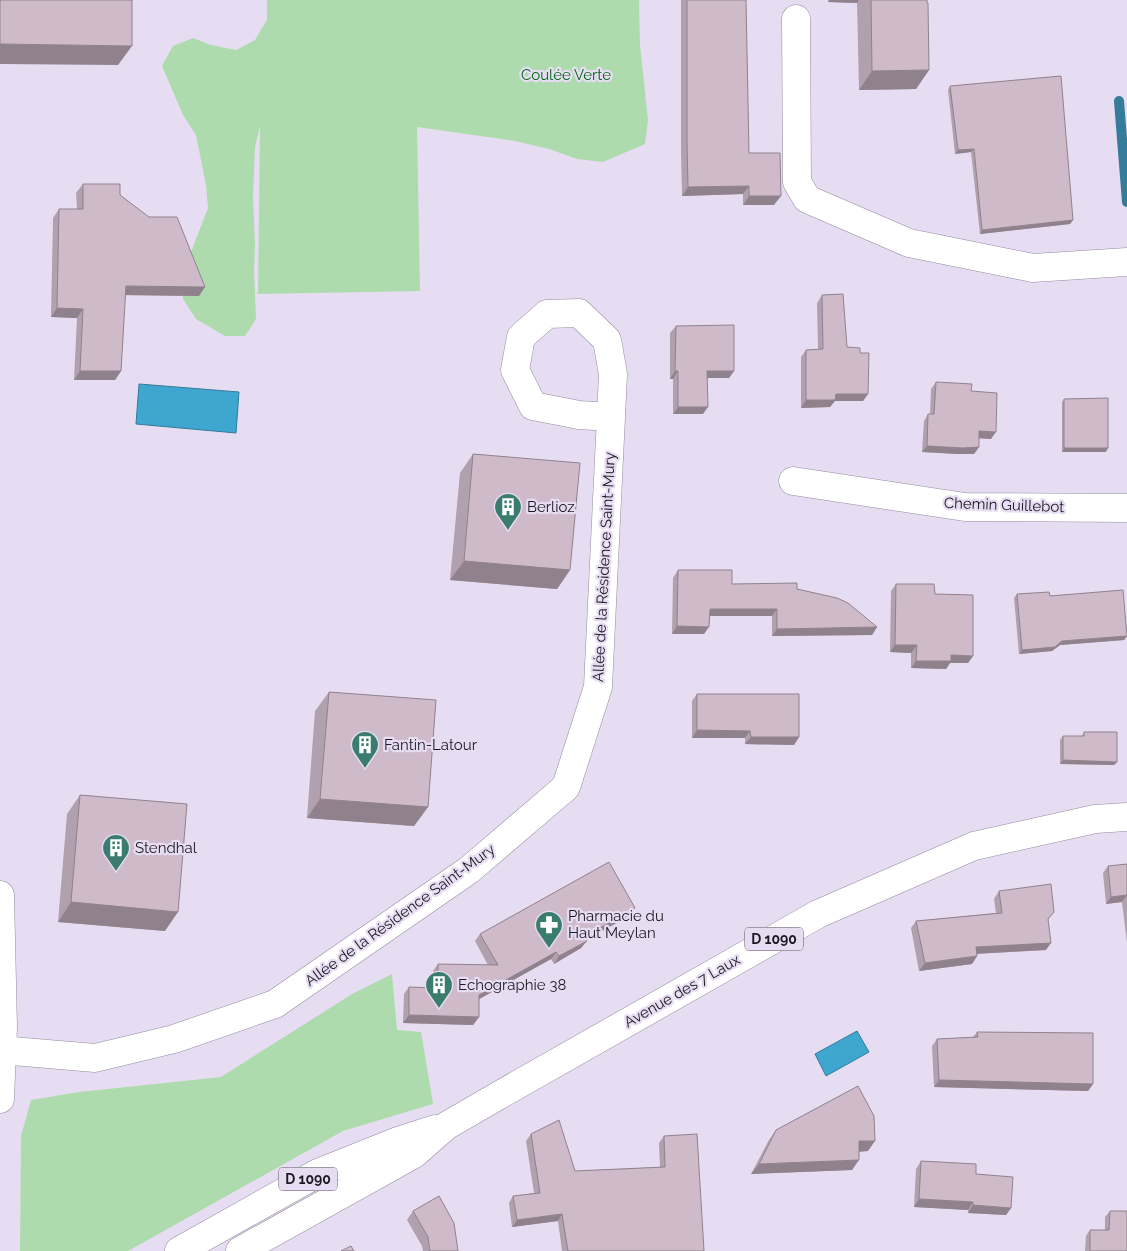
<svg xmlns="http://www.w3.org/2000/svg" width="1127" height="1251" viewBox="0 0 1127 1251" font-family="Raleway,sans-serif">
<style>
.green{fill:#aedbad}
.water{fill:#3ea6cf;stroke:#347c9a}
.lines{fill:none;stroke-linecap:round;stroke-linejoin:round}
.stream{stroke:#347c9a;stroke-width:10}
.minor-casing{stroke:#948b9e;stroke-width:29}
.major-casing{stroke:#948b9e;stroke-width:29}
.minor{stroke:#fff;stroke-width:28}
.major{stroke:#fff;stroke-width:28}
.wall{fill:#b1a0ad}
.shaded-wall{fill:#90828d}
.building{fill:#cebac9;stroke:#90828d}
.labels{text-anchor:middle;stroke-width:4.5;stroke-linejoin:round;paint-order:stroke}
.shield{fill:#e7ddf3;stroke:#59545f;stroke-width:1}
.shield-label{font-size:14px;font-weight:bold;fill:#1c1920}
.park-label{font-size:15px;fill:#026614;stroke:#e7ddf3}
.street-label{font-size:15px;fill:#1c1920;stroke:#e7ddf3}
.poi-label{font-size:15px;fill:#1c1920;stroke:#e7ddf3;text-anchor:start}
</style>
<rect width="100%" height="100%" fill="#e7ddf3"/>
<g class="green">
<path d="M267,0H639L640,45L648,120L645,144L603,162L577,159L549,149L515,141L417,127L420,291L258,294L260,126L255,147L253,197L255,245L254,271L256,319L245,336H225L196,319L183,299L181,278L208,208L206,185L196,135L183,115L162,66L173,46L193,38L211,45L236,50L255,40L267,20Z"/>
<path d="M392,974L397,1030L421,1032L433,1104L343,1131L128,1251H20L21,1136L31,1100L79,1092L221,1077L352,994Z"/>
</g>
<g class="water">
<path d="M139,384L239,392L236,433L136,424Z"/>
<path d="M857,1031L869,1052L826,1076L815,1054Z"/>
</g>
<g class="lines">
<path class="stream" d="M1119,101L1127,202"/>
<defs>
<g id="minor">
<path d="M796,19L797,182L807,199L909,243L1033,268L1127,262"/>
<path d="M793,481L965,507L1127,508"/>
<path d="M0,895L3,1027L0,1099"/>
<path d="M0,1050L95,1058L174,1039L275,1004L469,870L566,787L598,687L611,417L613,374L607,340L579,313L547,314L521,337L515,370L533,406L579,415L611,417"/>
</g>
<g id="major">
<path d="M179,1251L318,1173L398,1141L435,1129"/>
<path d="M240,1251L414,1154L446,1126L496,1097L818,914L974,846L1095,819L1127,817"/>
</g>
</defs>
<use href="#minor" class="minor-casing"/>
<use href="#major" class="major-casing"/>
<use href="#minor" class="minor"/>
<use href="#major" class="major"/>
</g>
<g class="wall">
<path d="M681,0H746L749,153L774,205H743V194L682,196L681,152Z"/>
<path d="M828,0H927L929,70L916,89L859,90L857,3L828,2Z"/>
<path d="M950,86L1073,220L1070,224L980,234L971,152L955,154L948,90Z"/>
<path d="M83,184L120,195L199,296L125,295L121,371L115,380H74L77,318L51,317L53,218L59,209H77L76,193Z"/>
<path d="M822,295L847,347L860,353L868,394L863,401H835L830,407L801,408V357L806,350L818,349L817,303Z"/>
<path d="M676,326L734,371L729,378H708L703,414H673V379H670V333Z"/>
<path d="M936,382L971,391L991,439L979,438V447L974,454H958L922,452L924,421L928,414H930L931,389Z"/>
<path d="M1064,399L1106,452H1062V402Z"/>
<path d="M473,454L570,570L557,589L450,580L460,473Z"/>
<path d="M678,570L732,584L797,589L877,627L872,635L772,636V616H710L704,634H672L673,578Z"/>
<path d="M896,584L935,594L973,656L968,663H950L946,669L911,668V653L890,652L891,591Z"/>
<path d="M1017,594L1050,596L1127,636L1124,640L1060,645L1052,651L1019,654L1014,598Z"/>
<path d="M329,692L428,807L414,826L307,818L315,711Z"/>
<path d="M697,694L799,737L794,745L745,744V738H692V701Z"/>
<path d="M1084,732L1117,762L1114,765L1060,764V740L1063,736H1082Z"/>
<path d="M80,795L165,931L58,922L67,814Z"/>
<path d="M1127,864V943L1122,902L1106,904L1103,873L1108,866Z"/>
<path d="M999,891L1048,920L1046,950L977,954V956L972,964L919,971L911,928L916,921L996,913L994,899Z"/>
<path d="M635,908L629,916L586,940L581,948L554,964L551,959L479,999V1017L473,1025L403,1023L404,994L409,987H433V971L438,964L488,965L475,941L480,934Z"/>
<path d="M977,1032L1093,1084L1088,1091L934,1087L932,1046L937,1039L973,1037Z"/>
<path d="M776,1130L868,1151L859,1152L852,1170L751,1174L769,1140Z"/>
<path d="M531,1134L575,1171L660,1167L659,1143L664,1136L704,1251H562L558,1221L512,1227L509,1203L513,1196L534,1193L526,1141Z"/>
<path d="M921,1161L976,1174L1011,1208L1006,1215L968,1213V1210L914,1207L916,1169Z"/>
<path d="M413,1211L458,1251H423L422,1246L407,1220Z"/>
<path d="M1110,1211L1127,1251H1085L1086,1236L1090,1230H1105V1217Z"/>
</g>
<g class="shaded-wall">
<path d="M830,0H859L857,3L828,2Z"/>
<path d="M0,44L132,46L118,65L0,64Z"/>
<path d="M929,70L916,89L859,90L872,71Z"/>
<path d="M974,149L971,152L955,154L958,150Z"/>
<path d="M749,186L743,194L682,196L688,187Z"/>
<path d="M749,196H781L774,205H743Z"/>
<path d="M1073,220L1070,224L980,234L982,230Z"/>
<path d="M126,286L205,287L199,296L119,295Z"/>
<path d="M57,308L83,309L77,318L51,317Z"/>
<path d="M80,371H121L115,380H74Z"/>
<path d="M675,371H678L673,379H670Z"/>
<path d="M707,371H734L729,378H702Z"/>
<path d="M836,394H868L863,401H835L830,407L801,408L806,400Z"/>
<path d="M678,407H708L703,414H673Z"/>
<path d="M979,431L996,432L991,439L975,438Z"/>
<path d="M927,446L979,447L974,454H958L922,452Z"/>
<path d="M1064,448H1108L1106,452H1062Z"/>
<path d="M464,561L570,570L557,589L450,580Z"/>
<path d="M710,609H777L772,616H705Z"/>
<path d="M677,626L709,627L704,634H672Z"/>
<path d="M877,627L872,635L772,636L777,629Z"/>
<path d="M1127,636L1124,640L1060,645L1052,651L1019,654L1022,650L1062,641Z"/>
<path d="M895,645H917L911,653L890,652Z"/>
<path d="M951,655L973,656L968,663H950L946,669L911,668L916,661Z"/>
<path d="M697,730L750,731L745,738H692Z"/>
<path d="M751,737H799L794,745L745,744Z"/>
<path d="M1063,760L1117,762L1114,765L1060,764Z"/>
<path d="M320,799L428,807L414,826L307,818Z"/>
<path d="M1127,895L1122,902L1106,904L1111,897Z"/>
<path d="M71,902L178,912L165,931L58,922Z"/>
<path d="M635,908L629,916L579,944L584,937Z"/>
<path d="M587,941L581,948L554,964L559,956Z"/>
<path d="M1051,943L1046,950L971,954L976,947Z"/>
<path d="M556,952L551,959L474,1002L479,995Z"/>
<path d="M977,956L972,964L919,971L925,963Z"/>
<path d="M409,1015L479,1017L473,1025L403,1023Z"/>
<path d="M939,1080L1093,1084L1088,1091L934,1087Z"/>
<path d="M859,1141H875L868,1151L851,1152Z"/>
<path d="M859,1160L852,1170L751,1174L759,1164Z"/>
<path d="M919,1199L973,1202L968,1210L914,1207Z"/>
<path d="M973,1205L1011,1208L1006,1215L968,1213Z"/>
<path d="M562,1214L558,1221L512,1227L517,1220Z"/>
</g>
<g class="building">
<path d="M0,0H132V46L0,44Z"/>
<path d="M687,0H746L749,153H780L781,196H749V186L688,187L687,143Z"/>
<path d="M871,0H927V3H928L929,70L872,71Z"/>
<path d="M1061,76L1073,220L982,230L974,149L958,150L950,86Z"/>
<path d="M83,184H120V195L149,217H177L205,287L126,286L121,371H80L83,309L57,308L59,209H83Z"/>
<path d="M843,294L847,347L860,348V353H869L868,394H836L835,400H806V350L823,349L822,295Z"/>
<path d="M734,325V371H707L708,407H678V371H675L676,326Z"/>
<path d="M936,382L972,384L971,391L997,393L996,432L979,431V447L963,448L927,446L928,414H934Z"/>
<path d="M1108,398V448H1064V399Z"/>
<path d="M473,454L580,463L570,570L464,561Z"/>
<path d="M678,570H732V584L797,583V589L837,598L848,603L877,627L777,629V609H710L709,627L677,626Z"/>
<path d="M896,584H934L935,594L973,595V656L951,655V661H916L917,645H895Z"/>
<path d="M1123,590L1127,636L1062,641L1055,647L1022,650L1017,594L1049,592L1050,596Z"/>
<path d="M329,692L436,700L428,807L320,799Z"/>
<path d="M697,694H799V737H751L750,731L697,730Z"/>
<path d="M1084,732H1117V762L1063,760V736H1084Z"/>
<path d="M80,795L187,804L178,912L71,902Z"/>
<path d="M609,862L635,908L584,937L587,941L559,956L556,952L479,995V1017L409,1015V987L438,988V964L498,965L480,934Z"/>
<path d="M1127,864V896V895L1111,897L1108,866Z"/>
<path d="M1051,884L1054,912L1048,919L1051,943L976,947L977,956L925,963L916,921L1002,913L999,891Z"/>
<path d="M977,1032L1093,1033V1084L939,1080L937,1039L978,1037Z"/>
<path d="M858,1086L874,1116L875,1141H859V1160L759,1164L776,1130Z"/>
<path d="M559,1120L575,1171L665,1167L664,1136L697,1134L704,1251H568L562,1214L517,1220L513,1196L540,1193L531,1134Z"/>
<path d="M921,1161L976,1164V1174L1013,1177L1011,1208L973,1205V1202L919,1199Z"/>
<path d="M439,1196L454,1223L458,1251H430L428,1237L413,1211Z"/>
<path d="M1110,1211H1127V1251H1090V1230H1109Z"/>
<path d="M351,1246L354,1251H341Z"/>
</g>
<defs>
<symbol id="building-pin" viewBox="-11 -11 22 30"><path d="M0 17L-7.5 6A9.5 9.5 0 1 1 7.5 6Z" fill="#3a7c6e" stroke="#e7ddf3"/><path d="M-4-6H4V6H1V3H-1V6H-4ZM-2.5-4.3h1.7v1.8h-1.7ZM.8-4.3h1.7v1.8H.8ZM-2.5-1h1.7V.8h-1.7ZM.8-1h1.7V.8H.8Z" fill="#fff"/></symbol>
<symbol id="pharmacy-pin" viewBox="-11 -11 22 30"><path d="M0 17L-7.5 6A9.5 9.5 0 1 1 7.5 6Z" fill="#3a7c6e" stroke="#e7ddf3"/><path d="M-2-6h4v4h4v4h-4v4h-4v-4h-4v-4h4Z" fill="#fff"/></symbol>
</defs>
<g fill-rule="evenodd">
<use href="#building-pin" x="492" y="491" width="32" height="43"/>
<use href="#building-pin" x="349" y="729" width="32" height="43"/>
<use href="#building-pin" x="100" y="832" width="32" height="43"/>
<use href="#pharmacy-pin" x="533" y="909" width="32" height="43"/>
<use href="#building-pin" x="423" y="969" width="32" height="43"/>
</g>
<g class="labels">
<g class="shield">
<rect x="745" y="927.5" width="58" height="23" rx="4"/>
<rect x="279" y="1167.5" width="58" height="23" rx="4"/>
</g>
<g class="shield-label">
<text x="774" y="944">D 1090</text>
<text x="308" y="1184">D 1090</text>
</g>
<g class="park-label">
<text x="566" y="80">Coulée Verte</text>
</g>
<g class="street-label">
<text transform="translate(1004 505) rotate(2)" y="5">Chemin Guillebot</text>
<text transform="translate(604 567) rotate(-87)" y="5">Allée de la Résidence Saint-Mury</text>
<text transform="translate(400 915) rotate(-36)" y="5">Allée de la Résidence Saint-Mury</text>
<text transform="translate(682 991) rotate(-30)" y="5">Avenue des 7 Laux</text>
</g>
<g class="poi-label">
<text x="527" y="512">Berlioz</text>
<text x="384" y="750">Fantin-Latour</text>
<text x="135" y="853">Stendhal</text>
<text x="568" y="921">Pharmacie du<tspan x="568" dy="17">Haut Meylan</tspan></text>
<text x="458" y="990">Echographie 38</text>
</g>
</g>
</svg>
